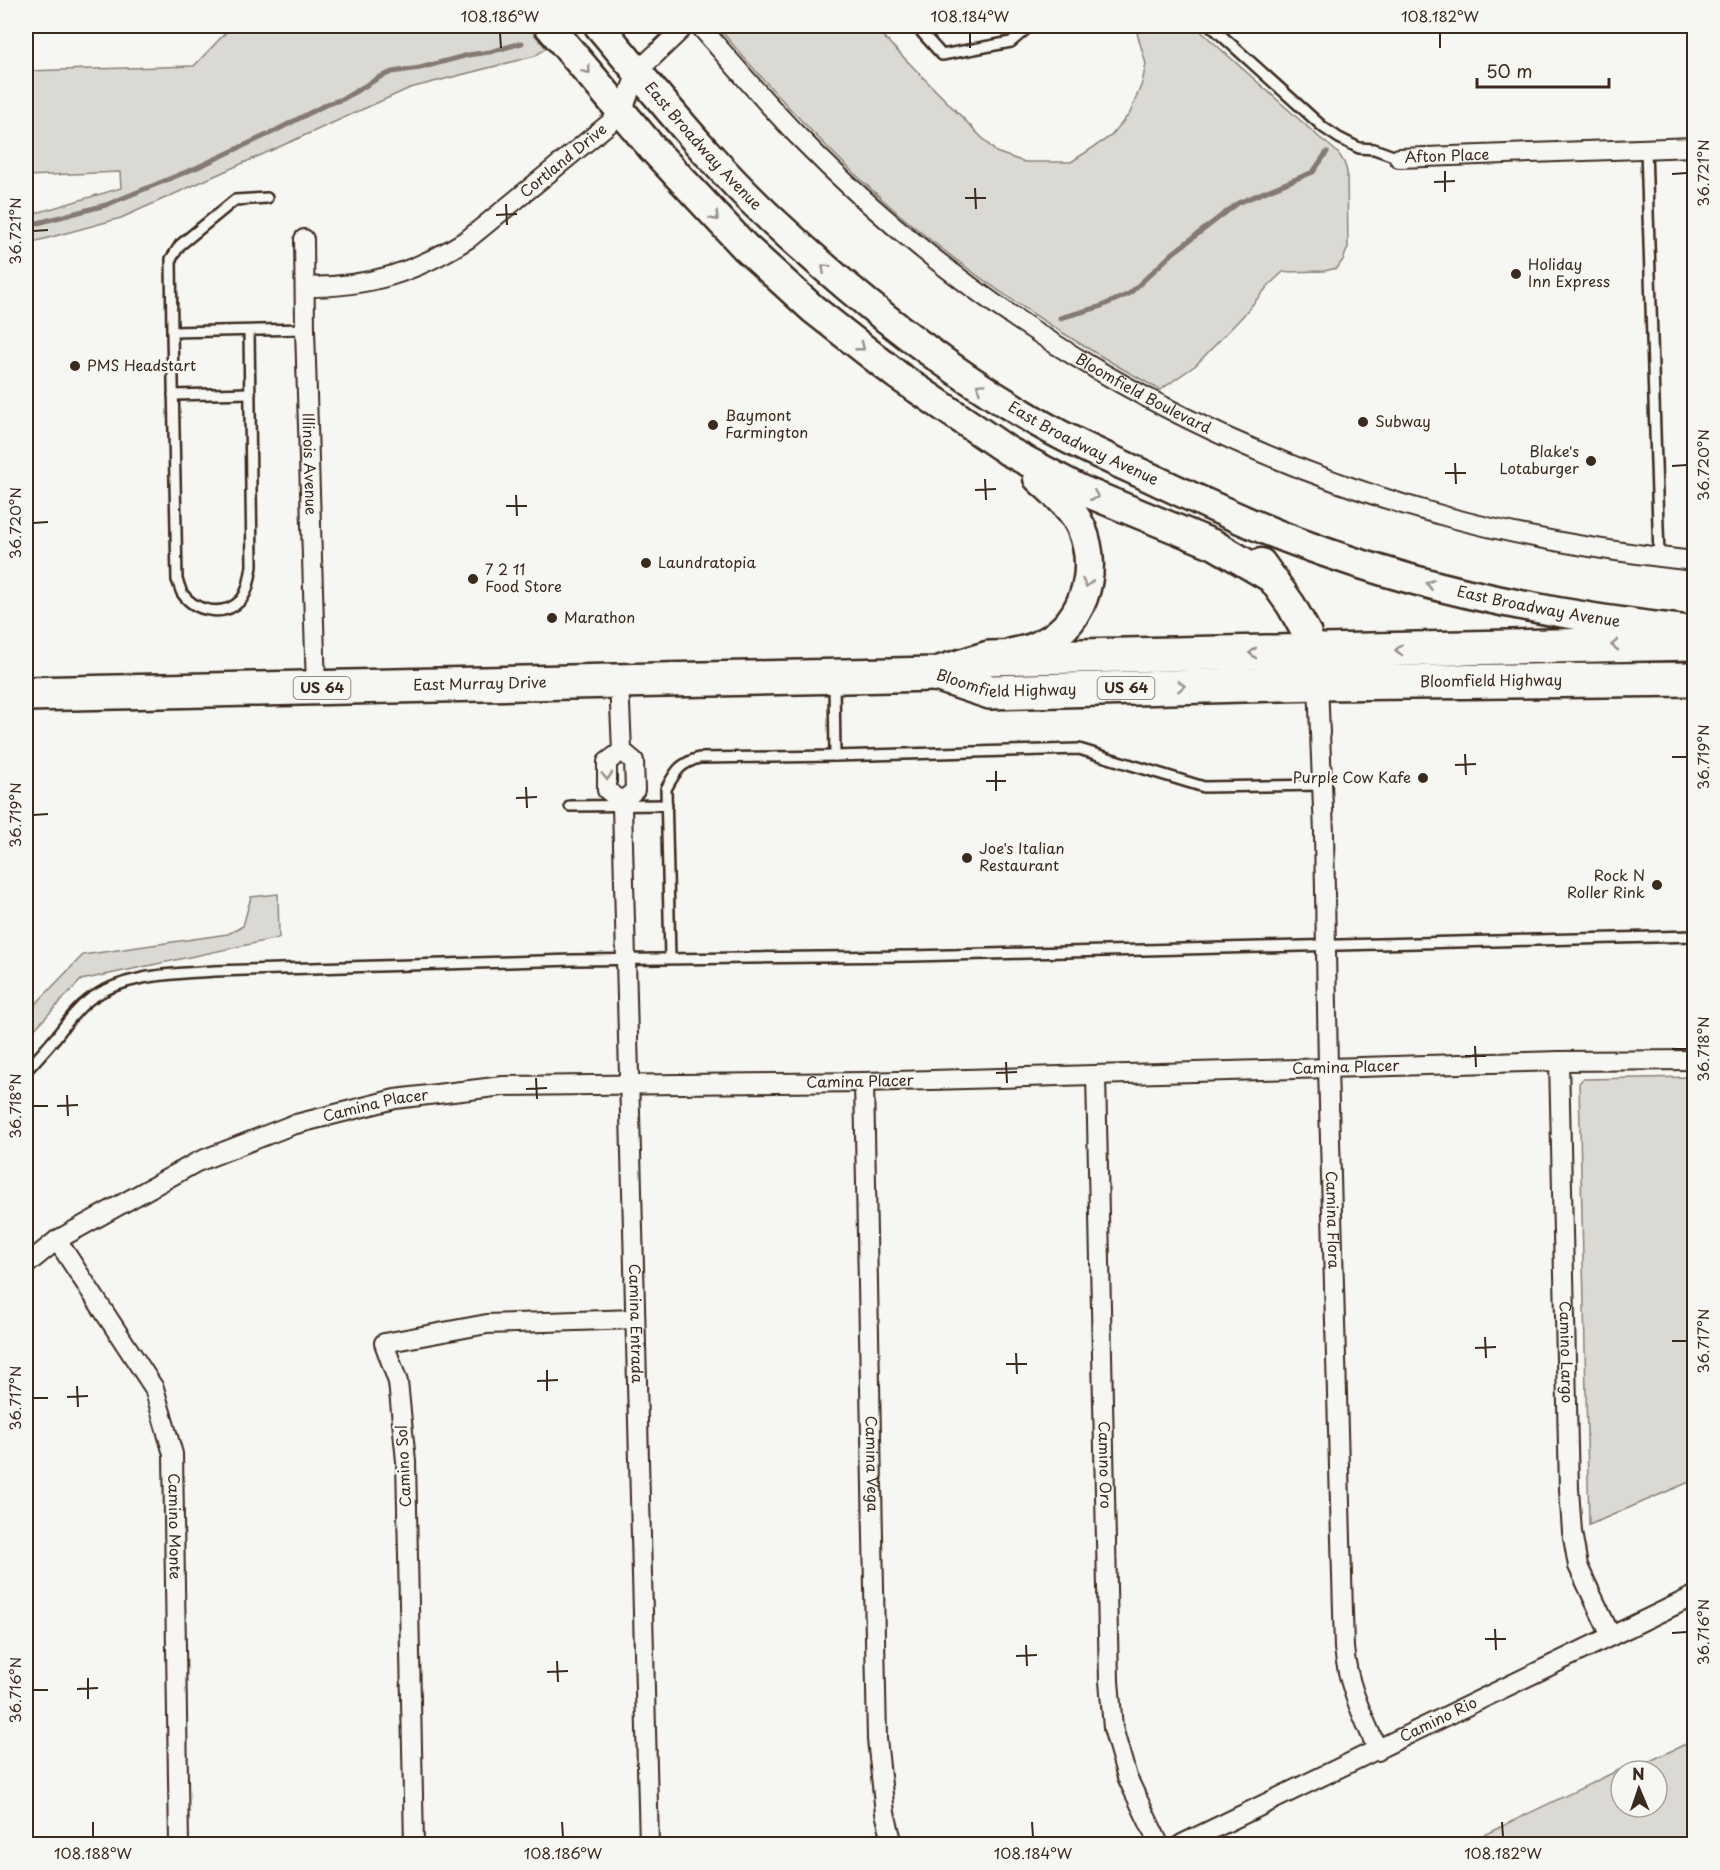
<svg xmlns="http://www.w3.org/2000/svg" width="1720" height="1870" viewBox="0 0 1720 1870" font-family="'Playpen Sans',sans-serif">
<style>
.green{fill:#dad9d3;stroke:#8a8278;stroke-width:1.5}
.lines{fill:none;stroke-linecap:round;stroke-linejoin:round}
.stream{stroke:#857a71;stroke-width:5}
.lane-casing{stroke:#3b2a1e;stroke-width:14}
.street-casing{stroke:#3b2a1e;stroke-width:22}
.primary-casing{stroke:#3b2a1e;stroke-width:33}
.highway-casing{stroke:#3b2a1e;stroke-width:38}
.lane{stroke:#f6f6f2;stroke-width:9}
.street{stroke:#f6f6f2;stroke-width:18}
.primary{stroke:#f6f6f2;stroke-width:28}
.highway{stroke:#f6f6f2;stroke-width:33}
.oneway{stroke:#989088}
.ticks{fill:none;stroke:#3b2a1e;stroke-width:2}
.poi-dot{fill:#3b2a1e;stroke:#f6f6f2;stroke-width:2}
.labels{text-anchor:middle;stroke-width:4.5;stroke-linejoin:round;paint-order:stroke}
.shield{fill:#f6f6f2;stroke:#73675e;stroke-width:1.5}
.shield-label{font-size:14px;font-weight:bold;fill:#3b2a1e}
.street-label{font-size:15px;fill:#3b2a1e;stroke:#f6f6f2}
.poi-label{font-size:15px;fill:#3b2a1e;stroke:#f6f6f2;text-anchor:start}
.neatline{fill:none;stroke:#3b2a1e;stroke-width:2}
.ticks-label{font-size:15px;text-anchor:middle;fill:#3b2a1e}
</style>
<rect width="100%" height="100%" fill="#f6f6f2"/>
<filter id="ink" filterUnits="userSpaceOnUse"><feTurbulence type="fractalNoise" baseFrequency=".0167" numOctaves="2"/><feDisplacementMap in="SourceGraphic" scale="12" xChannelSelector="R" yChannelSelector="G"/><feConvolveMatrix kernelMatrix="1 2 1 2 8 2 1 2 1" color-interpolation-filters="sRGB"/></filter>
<g filter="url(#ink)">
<g class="green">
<path d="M232,26H527L546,48L535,56L410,88L121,218L26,244V216L121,188L120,172L26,176V71L194,66Z"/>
<path d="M717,26H873L996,152L1024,162H1071L1111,136L1130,113L1142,83L1146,64L1135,26H1195L1320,138C1333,148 1344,155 1347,172L1348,247L1343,260L1337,268L1324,271L1283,272L1269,285L1241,318L1196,365L1160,390C1069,340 980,283 900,215C834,158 773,93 717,26Z"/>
<path d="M278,894L279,938L81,980L26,1038V1014L83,955L228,934L243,926L251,897Z"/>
<path d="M1694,1077V1480L1589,1525L1579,1083L1583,1079Z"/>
<path d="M1694,1740V1844H1465L1619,1770L1621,1772V1807H1657V1771H1629Z"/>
</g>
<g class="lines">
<g class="stream">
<path d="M26,226L106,205L198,167L271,133L327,104L343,99L380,77L392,72L420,68L468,55L490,52L522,43"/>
<path d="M1060,318L1099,307L1129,294L1173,253L1238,203L1313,172L1327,152"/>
</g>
<defs>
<g id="lane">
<path d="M916,26L942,55L1011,42L1030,26"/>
<path d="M1211,26L1324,128L1339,138L1359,148L1374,149L1399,158"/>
<path d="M1646,149L1659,557"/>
<path d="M249,331L252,566C250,578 248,593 240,601C224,617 195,612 182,593C180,589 179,584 177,580L172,332L305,329"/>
<path d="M172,332L171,259L180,245L235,200L267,198"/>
<path d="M173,395L250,393"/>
<path d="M834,682L835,756L1079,749L1204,787L1322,785"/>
<path d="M570,806L667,805"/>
<path d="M670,958L666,789C676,771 679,764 699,758L835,756"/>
<path d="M26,1071C36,1060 46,1049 56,1037C66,1024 76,1009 90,999C125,974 172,974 214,971L573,960L912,956L1694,936"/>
</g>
<g id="street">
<path id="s1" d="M700,26C732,63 763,100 797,135C974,317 1202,451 1448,517C1529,539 1611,552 1694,561"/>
<path id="s2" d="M1399,158L1694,147"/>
<path id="s3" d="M304,239L305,329L316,688"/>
<path id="s4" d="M305,287C369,287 414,273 468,239L622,113L637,72L685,26"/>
<path id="s5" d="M619,681L622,751L634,761L635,790L622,802V806L649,1844"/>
<path id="s6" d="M1318,683L1324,833L1328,1068L1344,1648C1348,1687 1363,1716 1378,1751"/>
<path d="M622,751L607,762V790L622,802"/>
<path id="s7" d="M1559,1061L1569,1489L1572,1532L1578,1566L1611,1636"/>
<path id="s8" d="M1096,1075L1109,1681L1113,1728L1127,1777L1159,1844"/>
<path id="s9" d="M864,1082L877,1739L885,1813L893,1844"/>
<path id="s10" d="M57,1240L154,1388L173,1454L179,1844"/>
<path id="s11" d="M26,1265L57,1240L197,1162L292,1125L395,1099L503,1086L864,1082L1559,1061L1694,1060"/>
<path d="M414,1844L406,1461L398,1382L384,1343L487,1324L635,1319"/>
<path id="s12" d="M1182,1844L1694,1596"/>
</g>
<g id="primary">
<path d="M549,26L653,149L745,247L813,309L897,375L1008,451L1081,490L1215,545L1273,579"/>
<path id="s13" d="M599,26C655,92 708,160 771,219C848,291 931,359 1022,413C1062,438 1106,457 1149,477C1198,500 1246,523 1297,542C1424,590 1560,617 1694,631"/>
<path d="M1261,563L1291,605L1307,634L1316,673"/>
<path d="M1012,653C1020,651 1028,650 1035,647C1082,628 1101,574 1081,527C1072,507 1054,493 1038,478"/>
</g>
<g id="highway">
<path id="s14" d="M936,674L990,692L1318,683L1694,679"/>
<path id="s15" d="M26,694L936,674L989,658L1694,643"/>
</g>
</defs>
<use href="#lane" class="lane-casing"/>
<use href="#street" class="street-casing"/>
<use href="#primary" class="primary-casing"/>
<use href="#highway" class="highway-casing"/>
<use href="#lane" class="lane"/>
<use href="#street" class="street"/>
<use href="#primary" class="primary"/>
<use href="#highway" class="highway"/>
</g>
<defs><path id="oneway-chevron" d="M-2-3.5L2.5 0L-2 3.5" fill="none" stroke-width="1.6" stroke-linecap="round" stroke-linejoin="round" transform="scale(1.5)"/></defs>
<g class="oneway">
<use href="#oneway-chevron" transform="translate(587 70) rotate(50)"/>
<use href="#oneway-chevron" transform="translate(715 217) rotate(47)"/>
<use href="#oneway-chevron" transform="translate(825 268) rotate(-138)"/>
<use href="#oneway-chevron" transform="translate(861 347) rotate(38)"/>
<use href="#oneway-chevron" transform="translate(980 387) rotate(-145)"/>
<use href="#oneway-chevron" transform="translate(1095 496) rotate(22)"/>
<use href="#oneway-chevron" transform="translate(1087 583) rotate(101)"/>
<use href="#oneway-chevron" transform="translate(1430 584) rotate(-166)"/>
<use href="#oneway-chevron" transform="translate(1615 645) rotate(179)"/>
<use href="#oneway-chevron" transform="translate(1399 650) rotate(179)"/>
<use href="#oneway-chevron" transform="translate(1253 653) rotate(179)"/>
<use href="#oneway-chevron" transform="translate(1181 686) rotate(-2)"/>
<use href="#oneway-chevron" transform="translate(607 776) rotate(88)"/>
</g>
</g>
<path class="ticks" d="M500,33L501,48M970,33V48M1440,33V48M1445,171V192M1672,174L1687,173M1434,182L1455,181M975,188L976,209M965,198H986M506,204L507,225M496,215L517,214M33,231L48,230M1455,463L1456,484M1672,466L1687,465M1445,473H1466M985,479L986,500M975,490L996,489M516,495L517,516M506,506H527M33,523L48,522M1465,754L1466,775M1672,757H1687M1455,765L1476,764M996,771V791M986,781H1006M526,787L527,808M516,798L537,797M33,815L48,814M1475,1046L1476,1067M1672,1049H1687M1465,1056H1486M1006,1062L1007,1083M996,1073L1017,1072M536,1078L537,1099M526,1089L547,1088M67,1095L68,1116M33,1106H48M57,1106L78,1105M1485,1337L1486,1358M1672,1341H1687M1475,1348L1496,1347M1016,1353L1017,1374M1006,1364H1027M547,1370V1391M537,1381L558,1380M77,1386L78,1407M67,1397L88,1396M33,1398H48M1495,1629L1496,1650M1672,1633L1687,1632M1485,1639H1506M1026,1645L1027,1666M1016,1656L1037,1655M557,1661L558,1682M547,1672L568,1671M88,1678V1699M77,1689L98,1688M33,1690H48M93,1822V1837M562,1822L563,1837M1032,1822L1033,1837M1502,1822L1503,1837"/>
<g class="poi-dot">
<circle cx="1516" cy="274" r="6"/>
<circle cx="75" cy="366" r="6"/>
<circle cx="1363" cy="422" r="6"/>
<circle cx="713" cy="425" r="6"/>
<circle cx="1591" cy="461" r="6"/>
<circle cx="646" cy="563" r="6"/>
<circle cx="473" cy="579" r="6"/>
<circle cx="552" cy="618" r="6"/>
<circle cx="1423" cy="778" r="6"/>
<circle cx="967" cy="858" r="6"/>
<circle cx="1657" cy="885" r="6"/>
</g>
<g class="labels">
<g class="shield">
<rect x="293.5" y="677" width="57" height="22" rx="4.5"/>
<rect x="1097.5" y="677" width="57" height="22" rx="4.5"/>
</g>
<g class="shield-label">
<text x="322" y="693">US 64</text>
<text x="1126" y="693">US 64</text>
</g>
<g class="street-label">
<text dy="5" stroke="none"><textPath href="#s13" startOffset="159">East Broadway Avenue</textPath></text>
<text dy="5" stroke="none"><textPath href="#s2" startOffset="48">Afton Place</textPath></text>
<text dy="5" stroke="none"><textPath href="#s4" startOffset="296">Cortland Drive</textPath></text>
<text dy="5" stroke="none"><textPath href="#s1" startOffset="580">Bloomfield Boulevard</textPath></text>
<text dy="5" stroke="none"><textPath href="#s13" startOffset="645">East Broadway Avenue</textPath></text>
<text dy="5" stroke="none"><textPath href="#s3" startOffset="225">Illinois Avenue</textPath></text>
<text dy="5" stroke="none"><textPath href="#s13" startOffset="1131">East Broadway Avenue</textPath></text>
<text dy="5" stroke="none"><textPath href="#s14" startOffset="72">Bloomfield Highway</textPath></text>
<text dy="5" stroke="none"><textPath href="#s14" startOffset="558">Bloomfield Highway</textPath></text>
<text dy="5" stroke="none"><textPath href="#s15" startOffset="454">East Murray Drive</textPath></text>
<text dy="5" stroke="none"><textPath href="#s11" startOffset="1360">Camina Placer</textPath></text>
<text dy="5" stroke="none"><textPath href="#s11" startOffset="874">Camina Placer</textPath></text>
<text dy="5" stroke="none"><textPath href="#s11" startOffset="388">Camina Placer</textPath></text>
<text dy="5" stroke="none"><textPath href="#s6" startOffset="537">Camina Flora</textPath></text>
<text dy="5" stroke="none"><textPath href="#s5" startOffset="654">Camina Entrada</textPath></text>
<text dy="5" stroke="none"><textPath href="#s7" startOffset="291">Camino Largo</textPath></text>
<text dy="5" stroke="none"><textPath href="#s9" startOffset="382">Camina Vega</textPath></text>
<text dy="5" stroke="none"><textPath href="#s8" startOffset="390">Camino Oro</textPath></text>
<text transform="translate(404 1466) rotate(-93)" y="5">Camino Sol</text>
<text dy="5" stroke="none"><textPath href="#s10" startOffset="318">Camino Monte</textPath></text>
<text dy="5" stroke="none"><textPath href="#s12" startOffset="285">Camino Rio</textPath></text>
</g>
<g class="poi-label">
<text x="1528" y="270">Holiday<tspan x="1528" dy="17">Inn Express</tspan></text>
<text x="87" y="371">PMS Headstart</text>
<text x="725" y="421">Baymont<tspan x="725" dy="17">Farmington</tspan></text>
<text x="1375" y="427">Subway</text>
<text x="1579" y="457" text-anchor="end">Blake's<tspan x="1579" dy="17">Lotaburger</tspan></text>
<text x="658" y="568">Laundratopia</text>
<text x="485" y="575">7 2 11<tspan x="485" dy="17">Food Store</tspan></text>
<text x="564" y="623">Marathon</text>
<text x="1411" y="783" text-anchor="end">Purple Cow Kafe</text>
<text x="979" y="854">Joe's Italian<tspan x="979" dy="17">Restaurant</tspan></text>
<text x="1645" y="881" text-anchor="end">Rock N<tspan x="1645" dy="17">Roller Rink</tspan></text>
</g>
</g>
<rect width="1720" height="1870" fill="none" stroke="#f6f6f2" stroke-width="66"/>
<g transform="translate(1639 1789) rotate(358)"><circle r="28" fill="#f6f6f2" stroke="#aba49d" stroke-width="1.5"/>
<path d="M0-4.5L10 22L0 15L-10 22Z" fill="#3b2a1e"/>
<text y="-9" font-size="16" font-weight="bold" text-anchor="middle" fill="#3b2a1e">N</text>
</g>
<path d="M1477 78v9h132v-9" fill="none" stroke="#3b2a1e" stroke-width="3"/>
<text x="1486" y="78" font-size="18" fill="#3b2a1e" stroke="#f6f6f2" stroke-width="4.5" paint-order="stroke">50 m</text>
<rect x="33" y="33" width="1654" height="1804" class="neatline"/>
<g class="ticks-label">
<text x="500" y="22">108.186°W</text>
<text x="970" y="22">108.184°W</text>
<text x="1440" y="22">108.182°W</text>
<text transform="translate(1704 173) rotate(-90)" y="5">36.721°N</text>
<text transform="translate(16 231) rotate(-90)" y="5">36.721°N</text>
<text transform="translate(1704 465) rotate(-90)" y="5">36.720°N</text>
<text transform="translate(16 523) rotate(-90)" y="5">36.720°N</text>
<text transform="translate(1704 757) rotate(-90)" y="5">36.719°N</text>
<text transform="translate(16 815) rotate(-90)" y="5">36.719°N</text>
<text transform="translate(1704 1049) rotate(-90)" y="5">36.718°N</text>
<text transform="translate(16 1106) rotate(-90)" y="5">36.718°N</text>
<text transform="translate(1704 1341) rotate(-90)" y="5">36.717°N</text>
<text transform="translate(16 1398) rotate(-90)" y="5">36.717°N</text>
<text transform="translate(1704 1632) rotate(-90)" y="5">36.716°N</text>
<text transform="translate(16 1690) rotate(-90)" y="5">36.716°N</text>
<text x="93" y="1859">108.188°W</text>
<text x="563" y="1859">108.186°W</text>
<text x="1033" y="1859">108.184°W</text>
<text x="1503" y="1859">108.182°W</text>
</g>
</svg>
